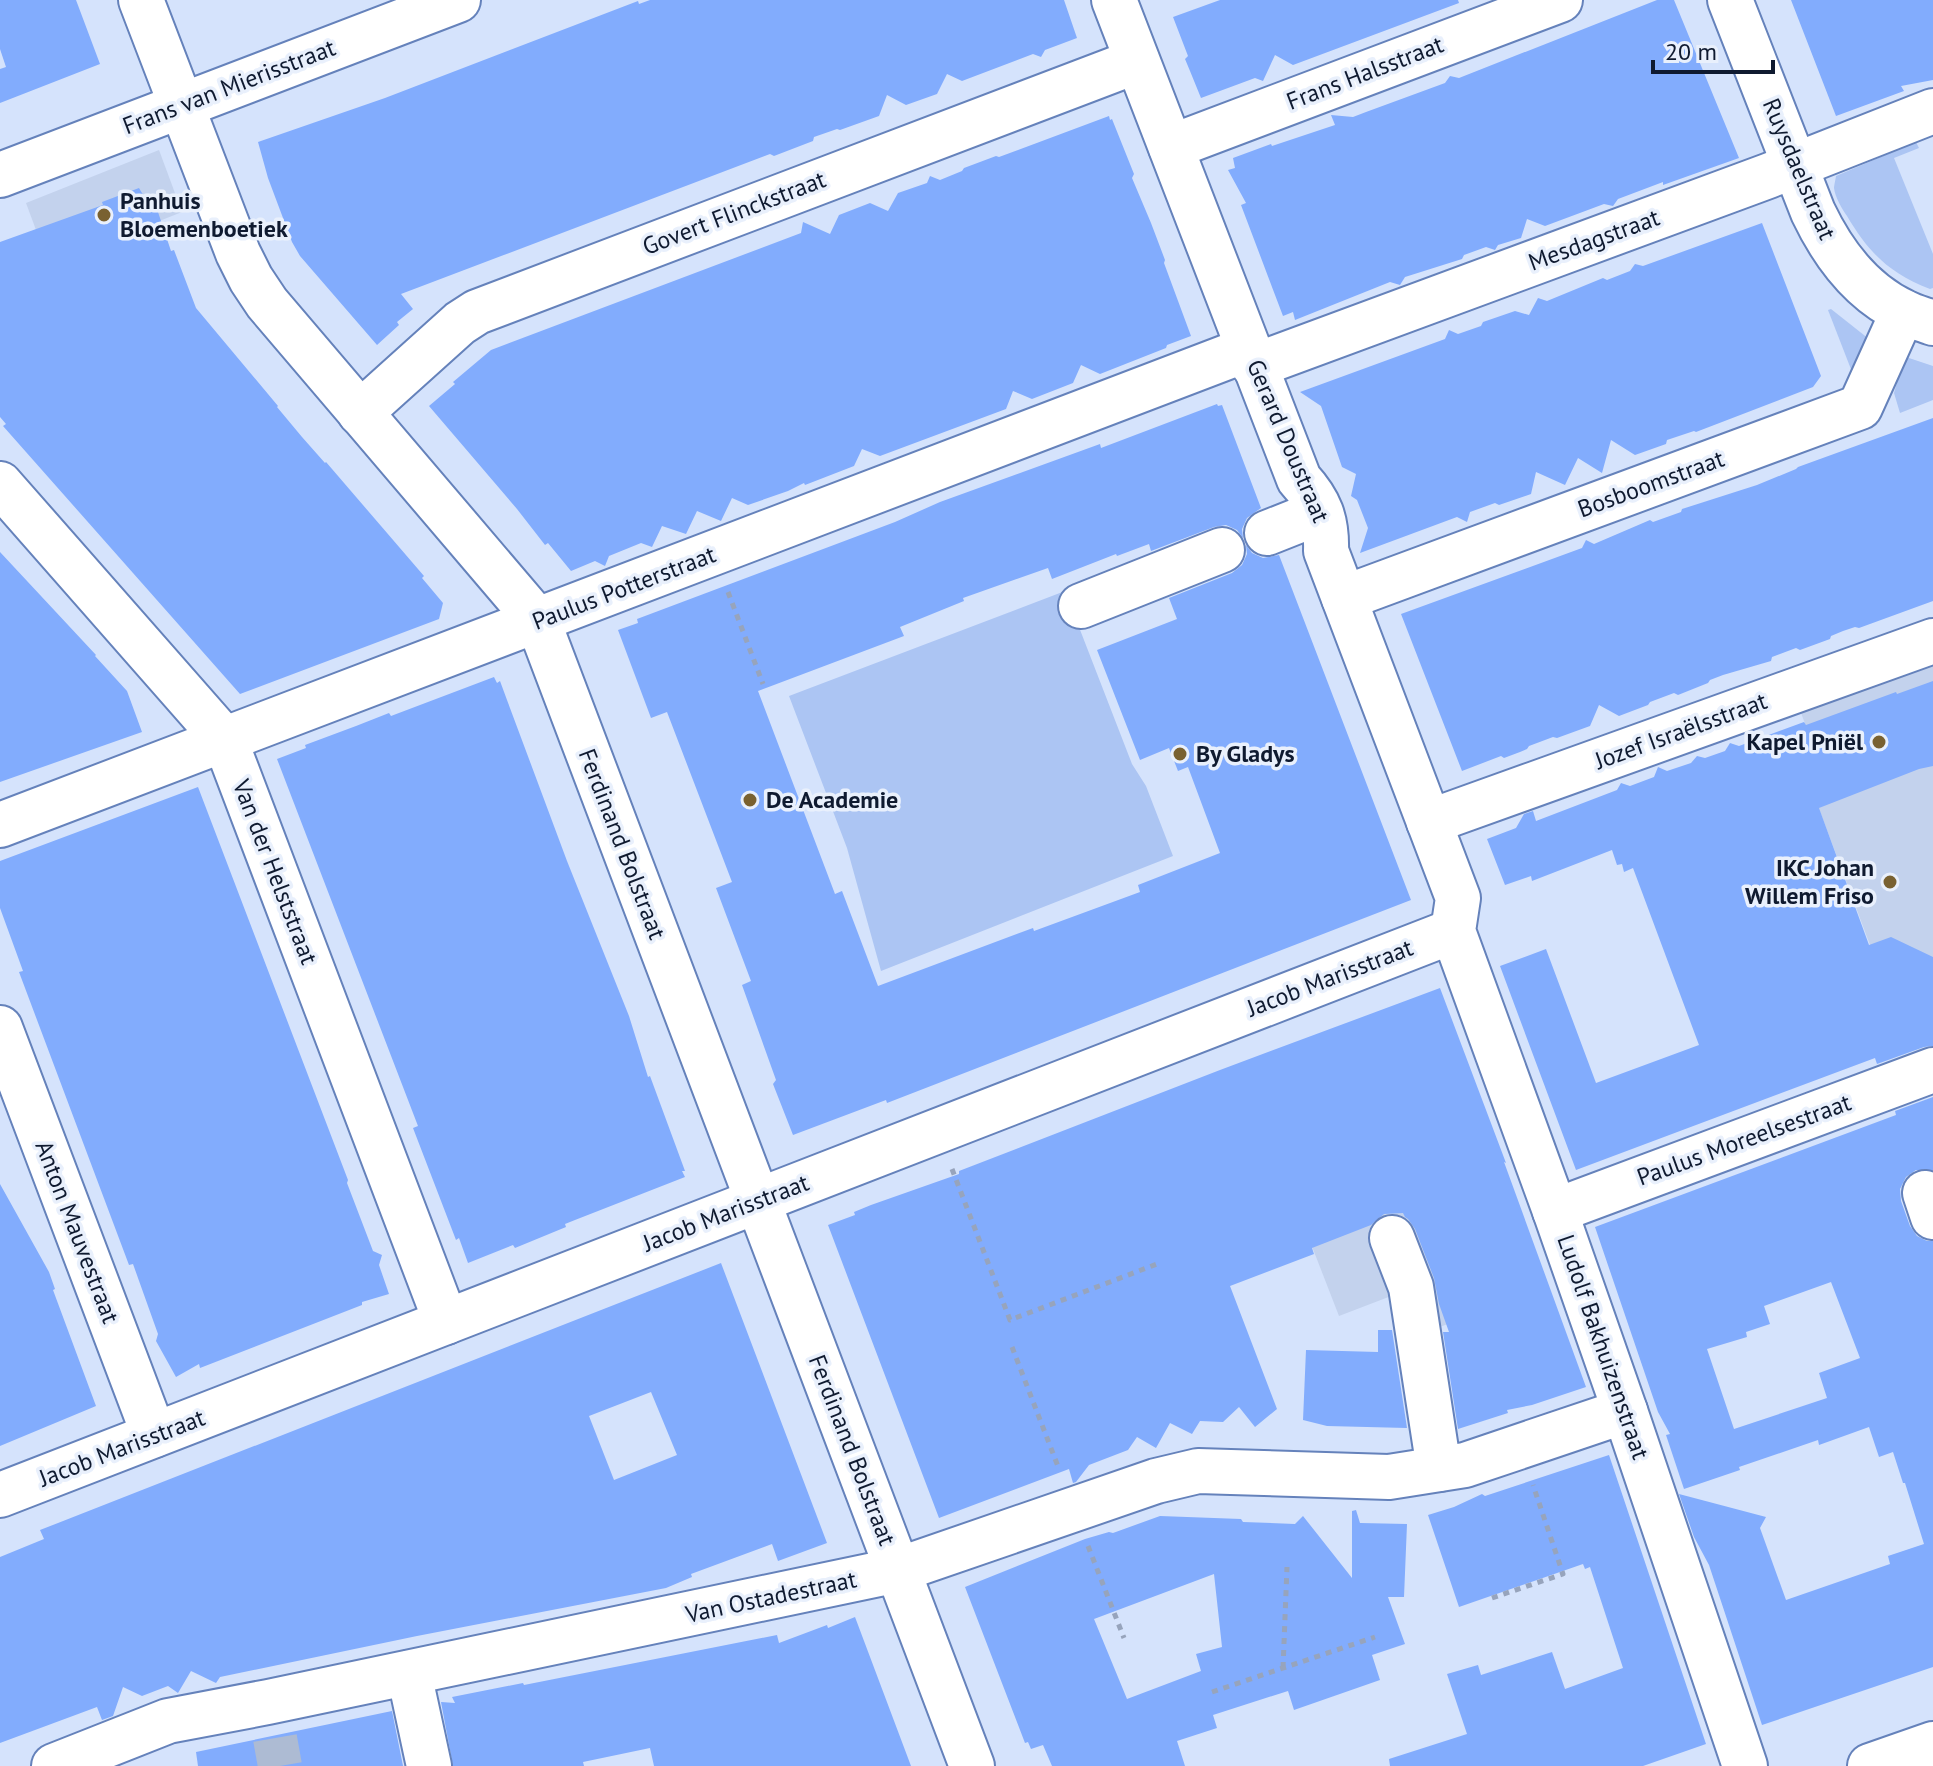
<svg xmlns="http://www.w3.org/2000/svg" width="1933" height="1766" viewBox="0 0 1933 1766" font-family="'PT Sans',sans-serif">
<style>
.built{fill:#c3d2ed}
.green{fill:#acc5f3}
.building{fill:#82acfd;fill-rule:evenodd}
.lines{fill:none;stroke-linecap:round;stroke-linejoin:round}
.minor-tunnel{stroke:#adbbd3;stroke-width:44;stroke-dasharray:44 22;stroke-linecap:butt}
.minor-casing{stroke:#6582bb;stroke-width:48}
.path{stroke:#97a4bc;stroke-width:5;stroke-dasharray:6 6;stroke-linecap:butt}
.minor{stroke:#fff;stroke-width:44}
.poi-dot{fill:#796131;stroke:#e9f0fc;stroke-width:3}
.labels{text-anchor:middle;stroke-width:7;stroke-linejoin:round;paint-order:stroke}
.street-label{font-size:24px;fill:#0f1a30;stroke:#e9f0fc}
.poi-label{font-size:24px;font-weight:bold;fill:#0f1a30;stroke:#e9f0fc;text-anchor:start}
</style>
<rect width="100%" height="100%" fill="#d5e3fc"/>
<g class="built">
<path d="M159,150L182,212L49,265L26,203Z"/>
<path d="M1933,655V958L1882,977L1818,806L1834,800L1798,705Z"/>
<path d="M1421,1165L1474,1315L1425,1332L1399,1293L1339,1316L1299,1213Z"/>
</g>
<g class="green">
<path d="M1916,142L1919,148L1894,158L1933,254V288L1930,289C1889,273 1869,253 1847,216C1842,209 1835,197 1834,188C1834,186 1836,177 1836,176Z"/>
<path d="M1831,309L1874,343L1854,377L1828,310Z"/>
<path d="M1897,354L1933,366V400L1900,413L1894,393L1902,365Z"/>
<path d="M1065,591L1132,764L1146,786L1173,856L881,971L847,848L789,696Z"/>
</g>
<g class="building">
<path d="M0,0H76L100,64L0,103V69L6,67L0,49Z"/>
<path d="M650,0H1064L1077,38L1045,50L1041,57L1033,54L962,81L947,74L937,94L906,105L887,95L879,116L840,130L837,129L814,137L813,141L774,156L770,154L401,294L413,309L397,322L399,325L377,345L300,256L292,242L268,178L258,142L385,98L638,1L639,4Z"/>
<path d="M1220,0H1458L1459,3L1293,65L1275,55L1263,81L1255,78L1201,98L1190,71L1185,59L1188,56L1173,17Z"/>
<path d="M1657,0H1674L1739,158L1663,185V182L1618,199L1613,206L1604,204L1545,226L1527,219L1521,238L1498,245L1495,250L1486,247L1464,255L1462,259L1405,277L1400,285L1390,282L1295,320L1293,312L1283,316L1241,205L1246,203L1228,170L1235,168L1233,158L1271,144L1272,146L1335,125L1331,115L1353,117L1366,112L1445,83L1450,76L1459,78Z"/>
<path d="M1791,0H1933V80L1901,86L1904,91L1836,116Z"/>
<path d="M1109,116L1110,120L1112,119L1134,174L1132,178L1151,223L1165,260L1164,263L1191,336L1167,345L1166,348L1100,374L1081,365L1073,383L1032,399L1013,391L1006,409L880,456L862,449L854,466L805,485L804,483L788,491L748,505L732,498L721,521L697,511L686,534L662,526L652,547L641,543L609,556L605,566L595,561L571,571L548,543L545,545L517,509L429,406L455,384L453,382L491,350L801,233L803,222L830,234L839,215L870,203L888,211L898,193L927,183L930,176L940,180L962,171L964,168L996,156L999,157Z"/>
<path d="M139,188L145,198L152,194L171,251L174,250L196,308L278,406L277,407L302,437L325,463L326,462L424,576L422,578L443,603L439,619L240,694L3,426L6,424L0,417V242L103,205L102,202Z"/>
<path d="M1762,223L1821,376L1813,387L1696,432L1694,431L1667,440L1666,444L1635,455L1611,440L1602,473L1578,458L1565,485L1536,472L1531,494L1499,505L1495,503L1470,512L1467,522L1457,517L1360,553L1368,528L1357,500L1351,496L1356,474L1342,467L1321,406L1300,392L1445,339L1449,330L1458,334L1481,326L1483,322L1515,311L1529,315L1538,298L1547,301L1603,278L1607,280L1630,271L1635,264L1643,266Z"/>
<path d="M1217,404L1218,406L1222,405L1261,508L1247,518L1242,529L1243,538L1237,530L1226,525L1214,527L1151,551L1149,544L1117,556L1116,554L1052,579L1048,568L963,598L964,601L900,627L904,636L758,691L835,894L842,891L878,986L1033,928L1034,931L1140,892L1138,885L1220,853L1188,767L1178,771L1169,748L1140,760L1097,650L1177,619L1169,598L1232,573L1242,565L1247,554L1246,545L1252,553L1263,558L1279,555L1411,900L887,1103L886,1100L793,1135L773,1084L776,1080L742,985L751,981L716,888L732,882L667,712L651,718L618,630L638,623L637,619L895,522L940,502L1100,444L1101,448Z"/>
<path d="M1933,418V601L1859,628L1855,627L1843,631L1831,636L1830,639L1800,650L1796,648L1772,657L1771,661L1723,675L1710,680L1708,683L1678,695L1674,693L1650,702L1648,705L1619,716L1599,705L1590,726L1557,738L1553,737L1529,746L1527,749L1520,752L1504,758L1501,756L1462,771L1401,614L1582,548L1586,540L1594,544L1650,520L1653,522L1681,512L1682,509L1757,485L1796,469L1798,467Z"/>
<path d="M0,552L96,655L95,656L127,691L142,732L0,782Z"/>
<path d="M494,677L497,683L500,681L507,700L567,861L629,1016L648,1077L650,1076L685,1171H682L685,1177L575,1220L565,1224L566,1227L515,1248L513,1245L468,1263L459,1238L456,1240L413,1128L418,1126L277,759L306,748L305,745L356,726L389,713L391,716Z"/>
<path d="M1933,681V766L1919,769L1819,808L1869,945L1891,937L1933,957V1046L1924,1047L1877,1064L1875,1058L1576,1170L1500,966L1546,949L1596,1083L1699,1045L1633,868L1624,872L1622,864L1617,865L1612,850L1532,881L1531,876L1505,885L1487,839L1516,828L1524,814L1533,811L1536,821L1617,790L1621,783L1630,786L1654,777L1658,767L1667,771L1691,763L1697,756L1705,758L1725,751L1730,743L1739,746L1804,722L1806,725L1896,692L1897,694Z"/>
<path d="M198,787L348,1180L347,1183L373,1251L382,1255L379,1265L389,1294L362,1302V1305L200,1368L199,1364L176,1377L156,1341L158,1334L133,1264L129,1265L19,972L23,971L0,908V861Z"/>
<path d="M1440,988L1506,1163L1504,1162L1586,1387L1532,1405L1507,1410L1508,1413L1458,1429L1443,1332H1449L1439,1304L1434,1278L1415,1229L1408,1219L1405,1217L1403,1213L1384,1214L1371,1225L1312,1248L1314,1254L1230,1286L1277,1409L1255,1427L1239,1407L1223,1422L1200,1421L1192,1434L1170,1423L1156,1448L1137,1437L1128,1450L1089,1465L1076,1482L1073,1483L1069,1469L939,1518L828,1225L855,1215L854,1212L871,1205L959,1174V1171L1220,1070Z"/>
<path d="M1933,1097V1170H1916L1906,1177L1900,1189L1901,1201L1910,1226L1917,1236L1927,1241H1933V1667L1762,1725L1709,1565L1694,1537L1679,1494L1766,1517L1760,1528L1786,1600L1890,1564L1888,1556L1924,1544L1905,1483H1903L1893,1452L1879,1457L1869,1427L1819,1445L1818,1440L1739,1467L1740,1470L1684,1489L1666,1435L1670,1434L1658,1412L1595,1227L1896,1115L1895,1111ZM1831,1282L1860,1358L1819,1373L1827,1398L1734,1429L1707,1349L1747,1337L1746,1332L1770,1324L1764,1306Z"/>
<path d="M0,1184L49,1272L55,1289L53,1290L96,1406L0,1446Z"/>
<path d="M721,1263L827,1543L778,1561L772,1544L691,1574L692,1577L666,1588L417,1636L220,1677L216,1683L191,1671L178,1693L168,1686L142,1696L123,1687L113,1716L102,1720L97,1707L0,1743V1557L44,1539L40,1530L58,1523ZM651,1392L677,1455L614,1480L589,1416Z"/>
<path d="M1378,1330H1392L1407,1428L1327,1426L1303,1420L1306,1350L1378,1352Z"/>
<path d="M1609,1455L1706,1744L1643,1766H1390L1389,1759L1467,1734L1447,1674L1478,1665L1481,1675L1552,1652L1565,1689L1623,1668L1590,1567L1585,1569L1583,1564L1459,1607L1428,1515L1454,1507L1482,1494L1485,1496Z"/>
<path d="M1356,1510L1360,1523L1407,1524L1404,1597H1388L1405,1644L1372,1655L1380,1680L1294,1710L1288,1691L1213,1715L1217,1728L1177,1741L1185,1766H1052L1043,1745L1031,1749L1028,1742L1025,1743L965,1587L1085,1539L1109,1532L1113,1533L1160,1516L1241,1519L1243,1522L1295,1524L1303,1516L1352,1578V1511ZM1214,1574L1222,1647L1196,1654L1201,1671L1127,1699L1094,1619Z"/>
<path d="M855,1617L911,1766H654L650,1748L583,1762L584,1766H453L441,1702L455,1703L452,1697L523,1683L524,1685L777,1635L779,1643L827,1625L828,1628Z"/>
<path d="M392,1711L403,1766H198L196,1752Z"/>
</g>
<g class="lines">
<path class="minor-tunnel" d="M275,1738L280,1766"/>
<defs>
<g id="minor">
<path d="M141,0L238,253L251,279L267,303L538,621L972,1766"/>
<path d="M1114,0L1299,479C1320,502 1327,520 1326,551L1458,898L1453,931L1555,1211L1625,1411L1745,1766"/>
<path d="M1730,0L1813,212C1833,254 1861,292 1904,312C1913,317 1923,319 1933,323"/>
<path d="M1171,147L1560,0"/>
<path d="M0,175L458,0"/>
<path d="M1254,366L1768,176L1933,111"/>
<path d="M360,413L460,323L477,312L1137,61"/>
<path d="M0,484L225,740L446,1322"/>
<path d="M1267,533L1320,512"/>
<path d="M1344,598L1860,407L1903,312"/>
<path d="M1081,606L1222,550"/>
<path d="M1429,822L1933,641"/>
<path d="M0,825L1248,349"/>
<path d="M0,1028L154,1435"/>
<path d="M1925,1193L1933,1217"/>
<path d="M1555,1211L1933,1070"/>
<path d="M1392,1238L1411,1287L1439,1469"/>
<path d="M0,1495L1453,931"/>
<path d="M409,1673L429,1766"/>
<path d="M54,1766L168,1721L268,1702L898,1570L1156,1481L1198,1471L1389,1477L1465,1465L1625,1411"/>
<path d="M1870,1766L1933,1744"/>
</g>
</defs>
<use href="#minor" class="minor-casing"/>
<g class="path">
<path d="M728,592L763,684"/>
<path d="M952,1169L1010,1320L1157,1264"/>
<path d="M1012,1347L1059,1469"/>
<path d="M1088,1546L1124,1638"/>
<path d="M1492,1598L1563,1574L1533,1485"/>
<path d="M1283,1668L1287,1567"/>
<path d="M1212,1692L1375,1637"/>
</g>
<use href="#minor" class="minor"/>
</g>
<g class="poi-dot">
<circle cx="104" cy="215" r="8"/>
<circle cx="1879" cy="742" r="8"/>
<circle cx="1180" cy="754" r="8"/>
<circle cx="750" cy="800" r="8"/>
<circle cx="1890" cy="882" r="8"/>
</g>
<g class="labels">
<g class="street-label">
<text transform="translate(1365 73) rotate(-21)" y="8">Frans Halsstraat</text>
<text transform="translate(229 87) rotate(-21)" y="8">Frans van Mierisstraat</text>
<text transform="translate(1799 169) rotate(67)" y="8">Ruysdaelstraat</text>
<text transform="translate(734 213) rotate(-21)" y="8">Govert Flinckstraat</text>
<text transform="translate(1594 240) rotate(-20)" y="8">Mesdagstraat</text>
<text transform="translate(1288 441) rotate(67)" y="8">Gerard Doustraat</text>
<text transform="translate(1651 484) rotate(-20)" y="8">Bosboomstraat</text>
<text transform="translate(624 588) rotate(-21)" y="8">Paulus Potterstraat</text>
<text transform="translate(1681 731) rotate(-20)" y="8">Jozef Israëlsstraat</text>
<text transform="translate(622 844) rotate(69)" y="8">Ferdinand Bolstraat</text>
<text transform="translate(275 872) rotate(69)" y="8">Van der Helststraat</text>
<text transform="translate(1330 978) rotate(-21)" y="8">Jacob Marisstraat</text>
<text transform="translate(1744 1140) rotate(-20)" y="8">Paulus Moreelsestraat</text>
<text transform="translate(726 1213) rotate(-21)" y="8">Jacob Marisstraat</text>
<text transform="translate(77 1232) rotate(69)" y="8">Anton Mauvestraat</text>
<text transform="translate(1603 1347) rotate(71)" y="8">Ludolf Bakhuizenstraat</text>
<text transform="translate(122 1448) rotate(-21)" y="8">Jacob Marisstraat</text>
<text transform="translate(852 1450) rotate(69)" y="8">Ferdinand Bolstraat</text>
<text transform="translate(771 1597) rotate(-12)" y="8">Van Ostadestraat</text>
</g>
<g class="poi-label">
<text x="120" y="209">Panhuis<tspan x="120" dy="28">Bloemenboetiek</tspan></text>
<text x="1863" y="750" text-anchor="end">Kapel Pniël</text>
<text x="1196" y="762">By Gladys</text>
<text x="766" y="808">De Academie</text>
<text x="1874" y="876" text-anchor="end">IKC Johan<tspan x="1874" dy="28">Willem Friso</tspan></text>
</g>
</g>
<path d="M1653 60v12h120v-12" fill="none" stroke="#0f1a30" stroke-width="4"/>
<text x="1665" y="60" font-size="24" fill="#0f1a30" stroke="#e9f0fc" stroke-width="6" paint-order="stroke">20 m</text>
</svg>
